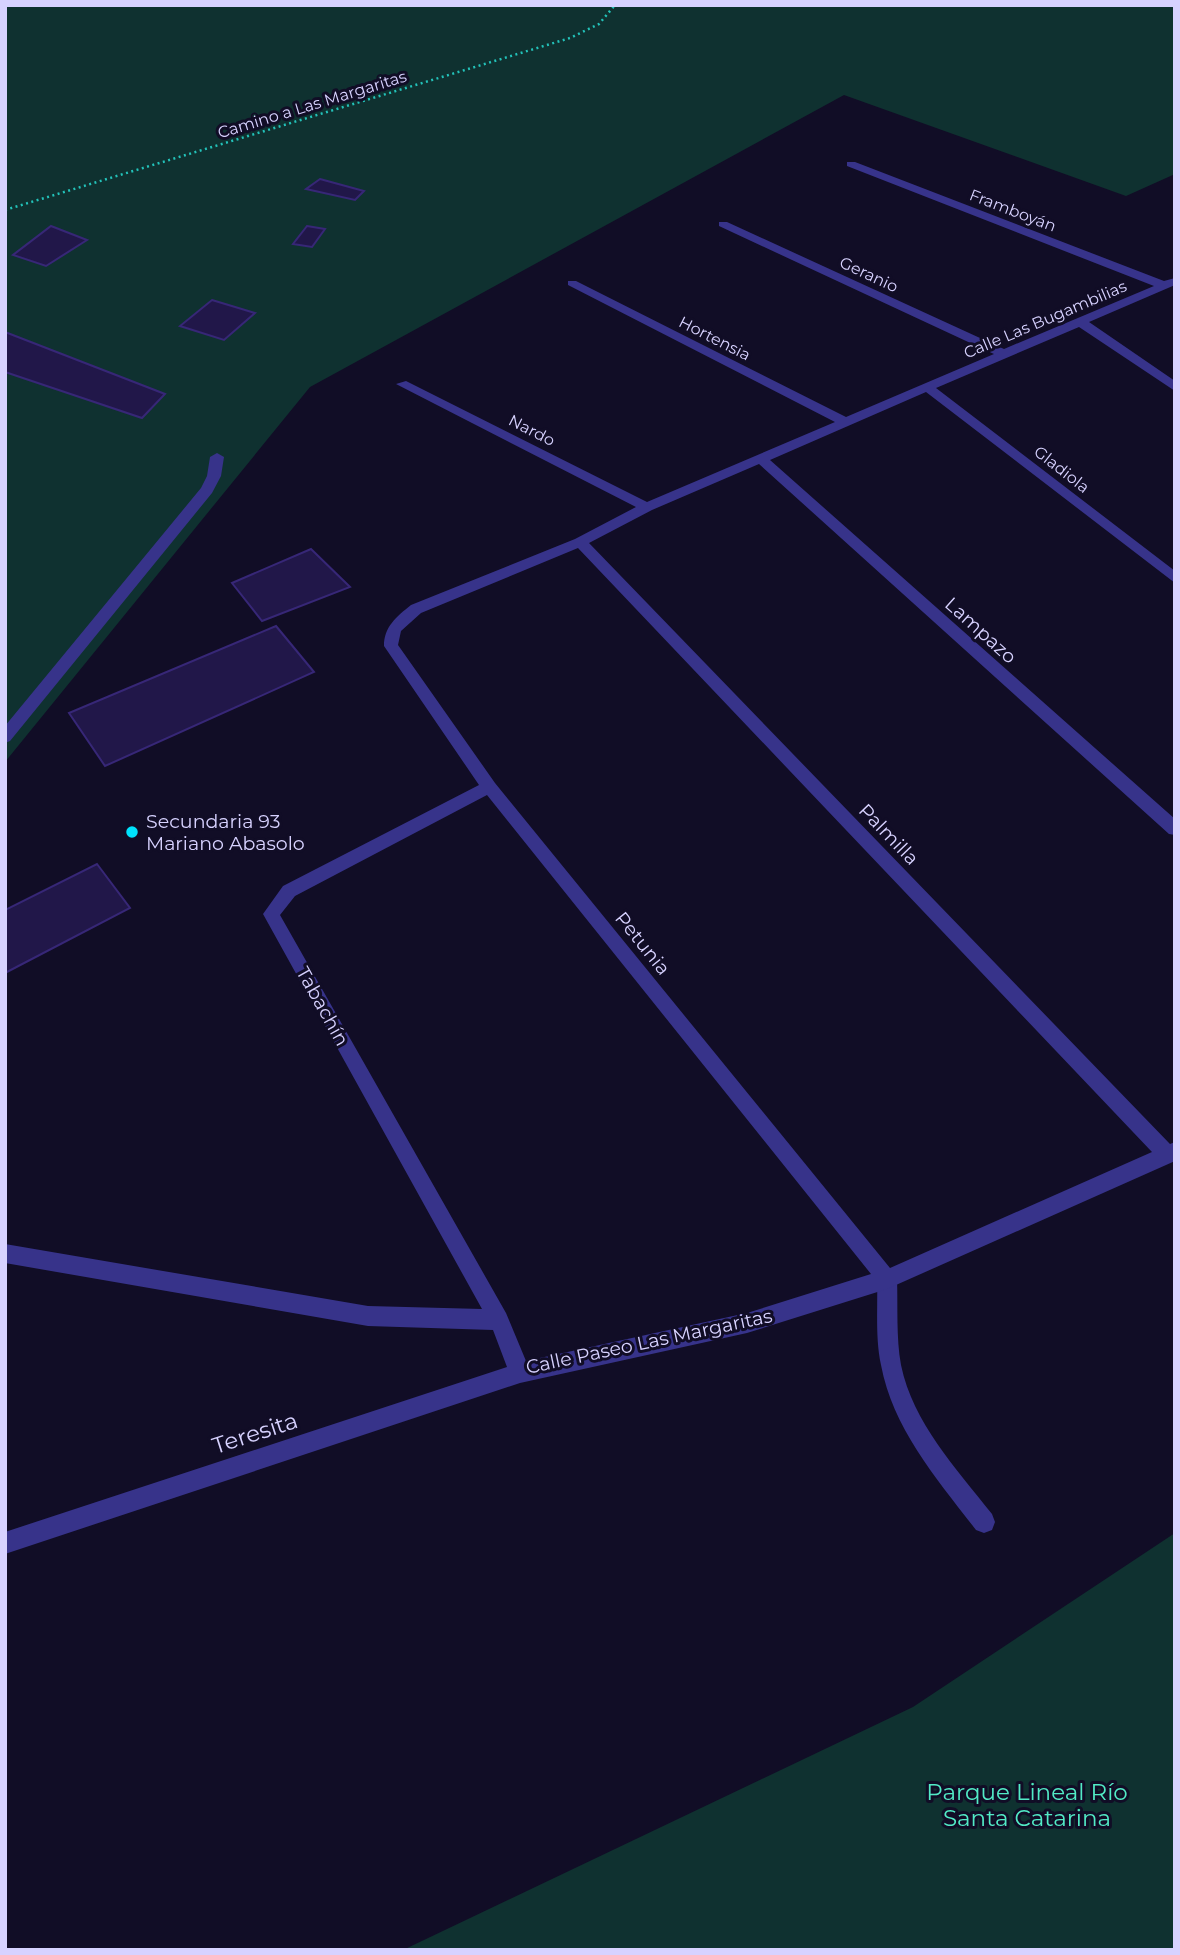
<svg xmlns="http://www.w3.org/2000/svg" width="1180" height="1955" viewBox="0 0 1180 1955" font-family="Montserrat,sans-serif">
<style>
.green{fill:#0f3130}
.building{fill:#211749;stroke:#372777;stroke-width:2}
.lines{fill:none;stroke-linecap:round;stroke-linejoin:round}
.path{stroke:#23c2b9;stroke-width:2.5;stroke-dasharray:2 3.5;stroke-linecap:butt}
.service{fill:#37338a;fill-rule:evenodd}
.minor{fill:#37338a;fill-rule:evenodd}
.poi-dot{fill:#00e2fd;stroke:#110d26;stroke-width:2.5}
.labels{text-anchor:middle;stroke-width:6;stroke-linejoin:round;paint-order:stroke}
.far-street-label{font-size:16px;fill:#d7d2ff;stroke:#110d26}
.street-label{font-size:19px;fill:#d7d2ff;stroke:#110d26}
.poi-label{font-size:19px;fill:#d7d2ff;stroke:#110d26;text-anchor:start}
.near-street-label{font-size:23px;fill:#d7d2ff;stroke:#110d26}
.near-park-label{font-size:23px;fill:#52ebc6;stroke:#110d26}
</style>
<rect width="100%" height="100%" fill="#110d26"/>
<g class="green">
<path d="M5,5H1175V174L1126,196L844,95L310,387L5,762Z"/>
<path d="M1175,1533V1950H403L913,1707Z"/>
</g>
<g class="building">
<path d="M320,179L364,191L355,200L306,189Z"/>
<path d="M51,226L87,240L46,266L13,255Z"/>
<path d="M307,226L325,229L312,247L293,244Z"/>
<path d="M212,300L255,313L224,340L180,326Z"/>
<path d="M5,332L165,394L142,418L5,372Z"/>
<path d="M311,549L350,587L262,621L232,583Z"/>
<path d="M276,626L314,672L105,766L69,713Z"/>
<path d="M97,864L130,908L5,973V910Z"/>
</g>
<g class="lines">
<path class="path" d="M5,210L570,38L599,24L615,5"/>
<path class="service" d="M887,1269L894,1272L897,1279C898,1307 896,1337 901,1365C913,1423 956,1468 992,1514L995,1522L992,1530L984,1533L976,1530C937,1479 893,1429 881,1365C875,1337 878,1307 877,1279L880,1272Z"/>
<g class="minor">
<path d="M847,162H855L1164,281L1175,278V285L1089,322L1175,381V391L1079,327L936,388L1175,571V583L926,392L770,460L1175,819V835L1169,834L759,464L652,510L589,543L1170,1144L1175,1142V1161L887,1289L747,1333L520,1383L5,1554V1532L507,1367L493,1330L368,1326L5,1263V1244L368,1306L482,1309L263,914L283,886L479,785L384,646C384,627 396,617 411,605L575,539L636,507L396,384L406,381L647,502L835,422L568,285V281H576L846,417L994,354L719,226V222H727L1004,349L1154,286L847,166ZM578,548L1152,1152L890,1268L495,783L398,645L401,631L421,613ZM487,795L871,1274L747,1313L526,1361L506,1313L280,915L295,896Z"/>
<path d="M217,453L224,457L221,476L212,493L10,741L5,743V726L201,488L207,476L210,457Z"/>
</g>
</g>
<circle class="poi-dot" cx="132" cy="832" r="7"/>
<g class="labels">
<g class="far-street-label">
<text transform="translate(312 104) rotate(-17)" y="6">Camino a Las Margaritas</text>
<text transform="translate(1013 210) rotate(21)" y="6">Framboyán</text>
<text transform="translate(869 274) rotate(25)" y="6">Geranio</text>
<text transform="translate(1045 319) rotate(-23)" y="6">Calle Las Bugambilias</text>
<text transform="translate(715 338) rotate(27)" y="6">Hortensia</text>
<text transform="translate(532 430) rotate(27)" y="6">Nardo</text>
<text transform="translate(1062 469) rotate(38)" y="6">Gladiola</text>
</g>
<g class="street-label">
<text transform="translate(981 630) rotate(42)" y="7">Lampazo</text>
<text transform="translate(889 834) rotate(46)" y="7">Palmilla</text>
<text transform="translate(643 943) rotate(51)" y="7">Petunia</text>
<text transform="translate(323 1006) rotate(61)" y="7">Tabachín</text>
<text transform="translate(649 1341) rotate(-12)" y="7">Calle Paseo Las Margaritas</text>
</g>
<g class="poi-label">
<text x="146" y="828">Secundaria 93<tspan x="146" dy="22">Mariano Abasolo</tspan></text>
</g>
<g class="near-street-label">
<text transform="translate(255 1433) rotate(-18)" y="8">Teresita</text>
</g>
<g class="near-park-label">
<text x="1027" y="1800">Parque Lineal Río<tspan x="1027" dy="26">Santa Catarina</tspan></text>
</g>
</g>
<rect width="1180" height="1955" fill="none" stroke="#d7d2ff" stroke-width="14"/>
</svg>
